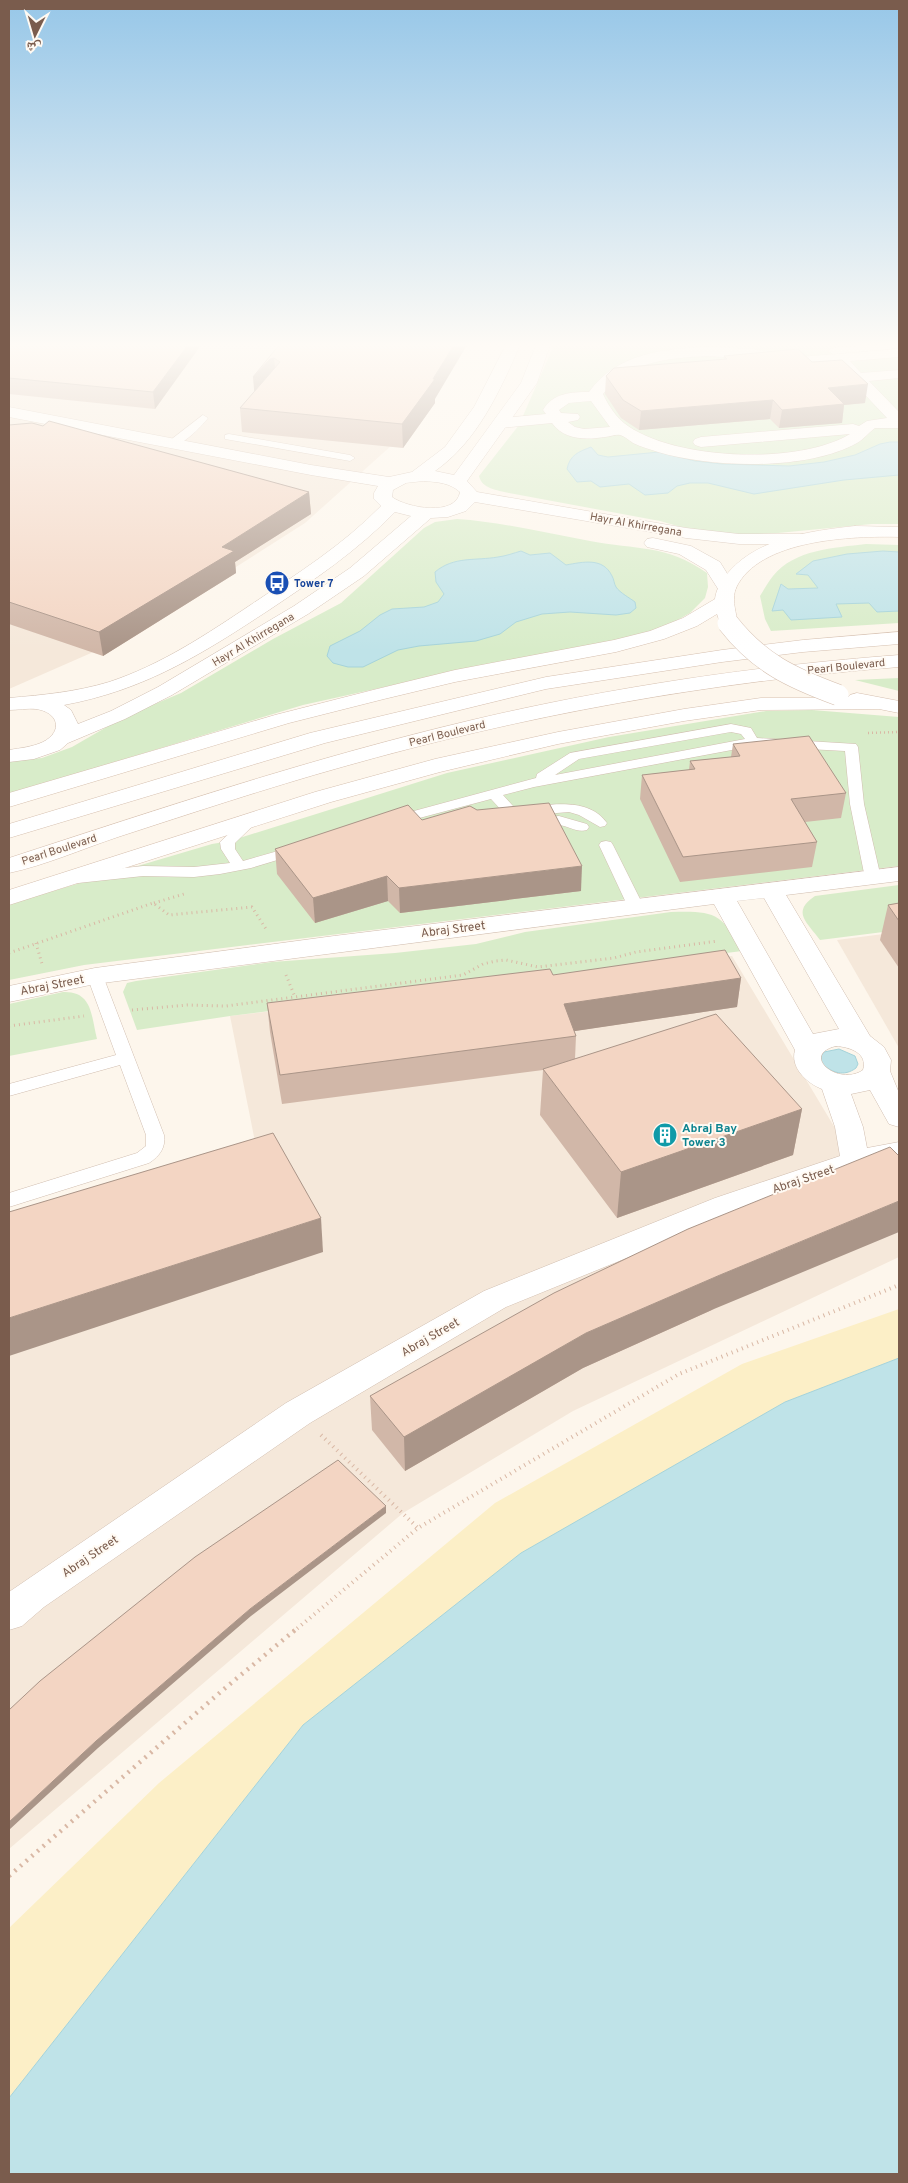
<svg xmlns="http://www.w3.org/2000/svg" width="908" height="2183" viewBox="0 0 908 2183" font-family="Overpass,'Noto Naskh Arabic',sans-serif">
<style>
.residential{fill:#f5e8da}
.green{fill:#d8ecc9}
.sand{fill:#fcefc7}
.water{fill:#bfe3e8;stroke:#a5d3da}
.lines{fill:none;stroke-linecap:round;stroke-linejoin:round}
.service-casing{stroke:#d1beb0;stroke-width:1}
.pedestrian-casing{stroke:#d1beb0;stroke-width:1}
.minor-casing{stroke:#d1beb0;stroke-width:1}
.secondary-casing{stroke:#d6c0b0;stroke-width:1}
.path-far3{stroke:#d9b8a5;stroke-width:2.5;stroke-dasharray:1 3;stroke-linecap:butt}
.path-far2{stroke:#d9b8a5;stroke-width:3;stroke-dasharray:1 4;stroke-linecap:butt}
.path-far1{stroke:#d9b8a5;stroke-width:4;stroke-dasharray:1 4.5;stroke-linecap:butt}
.path{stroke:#d9b8a5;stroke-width:4.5;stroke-dasharray:2 5.5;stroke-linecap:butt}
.service{fill:#fff;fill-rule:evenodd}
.pedestrian{fill:#fff;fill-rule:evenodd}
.minor{fill:#fff;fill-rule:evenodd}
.secondary{fill:#fff;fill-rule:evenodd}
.secondary-bridge-casing{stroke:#d6c0b0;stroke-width:22;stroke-linecap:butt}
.secondary-bridge{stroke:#fff;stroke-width:21}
.wall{fill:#d1b7a8}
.shaded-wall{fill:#aa9588}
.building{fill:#f3d5c3;stroke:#aa9588}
.labels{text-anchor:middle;stroke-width:4;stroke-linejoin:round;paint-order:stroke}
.far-street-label{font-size:11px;fill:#7a5c4d;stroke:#fffaf3}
.far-transit-label{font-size:11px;font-weight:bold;fill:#164399;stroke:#fffaf3;text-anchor:start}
.street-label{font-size:12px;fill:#7a5c4d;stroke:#fffaf3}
.culture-label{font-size:12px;font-weight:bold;fill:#0d838f;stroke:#fffaf3;text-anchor:start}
</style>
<rect width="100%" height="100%" fill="#fdf6ec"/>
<g class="residential">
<path d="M9,345H463L458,362L401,437L305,523L123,639L9,689Z"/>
<path d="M899,932V1048L837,940Z"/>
<path d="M732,956L899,1235V1257L573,1411L403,1513L9,1849V1246L261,1172L230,1016Z"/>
</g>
<g class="green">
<path d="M554,345H899V524H872L778,533L735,535L681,527L660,521L509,493C497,490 482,489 479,476L519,425Z"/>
<path d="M457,519C502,522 546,533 590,541C636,550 666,544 707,573L708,587L705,598L690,613L667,626L627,640L488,664L303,705L9,794V761L42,758L72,747L124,717L181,693L273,639L341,603L424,528L435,522Z"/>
<path d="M866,544L899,545V623L771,631L765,619L760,596C764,590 768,582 773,576C795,549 834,548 866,544Z"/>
<path d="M899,678V691L855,680Z"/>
<path d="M812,710L899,717V866L84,965L9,980V904L212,844L230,841L447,773L609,737L766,711Z"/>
<path d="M899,885V930L820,940C807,922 791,912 815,896Z"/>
<path d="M671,912C713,911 722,912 742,951L230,1016L137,1030L123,992L127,983L136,981L272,962L395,953L476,944L525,932Z"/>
<path d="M63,992C93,991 91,1016 97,1039L9,1056V1004Z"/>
</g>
<path class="sand" d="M899,1309V1358L785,1402L303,1725L9,2098V1928L159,1783L495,1503L742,1364Z"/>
<g class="water">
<path d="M890,442H899V475L844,480L754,494L708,483H690L677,486L668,493L645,495L629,484L600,487L591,481L577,482L567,469C570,455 578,452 591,447L598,455L608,457L659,452L695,461L722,464L789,466L824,462L855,455L880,444Z"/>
<path d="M521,551L530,555L550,553L566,565C583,562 603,557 612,576C614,579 614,584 616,587C620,593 630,598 635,602L636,608L630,613L616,615L570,612L542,614L516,622L500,634L476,641L419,646L398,650L363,667H348L333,663L327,656L330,646L360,631L380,615L392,609L424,607L438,602L444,594L436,582L435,572C454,556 475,561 498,557C506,556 514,553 521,551Z"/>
<path d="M883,551L899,552V611L877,612L869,603L836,604L842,617L791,620L783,610L772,611L781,584L788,589L818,588L808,575L796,574L813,561L847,554Z"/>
<path d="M839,1049L855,1056L858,1064L856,1068C844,1077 832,1073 821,1063V1056L824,1052Z"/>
<path d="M899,1358V2174H9V2098L303,1725L521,1553L785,1402Z"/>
</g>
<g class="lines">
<defs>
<g id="service">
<path d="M869,345H899V348L833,354L828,351L833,348Z"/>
<path d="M203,415L208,418C201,427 180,449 168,446V442Z"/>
<path d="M229,434L350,455L355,458L350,461L225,439V435Z"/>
<path d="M731,724L751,728L757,738L856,744L858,747L864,804L881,878L878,881H868L865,878L850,804L845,751L753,746L534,787L503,795L514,807L520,808C548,805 588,796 607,823L605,826L600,827L579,815L569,812L520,816L504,813L491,799L393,825L388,824L386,821L388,818L536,778L537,774L570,753ZM731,732L741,734L745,739L555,775L579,759Z"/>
<path d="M253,815L258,816L260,819L235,843V849L243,861L299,845L304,846L306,849L304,852L251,868L220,874L194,877L143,876L78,883L73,881L70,878L73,875L78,873L143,866L194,867L230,863L221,849L220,842L248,816Z"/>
<path d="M559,816L587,824L589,827L587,830C577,833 569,826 559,825C549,823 540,828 530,825L528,822L530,819Z"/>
<path d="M606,841L611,842L613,845L644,907L641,910H631L628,907L599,845L601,842Z"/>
<path d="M95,971L101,972L103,976L164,1135C166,1147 160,1156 149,1163L9,1207V1193L137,1153L146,1146V1135L120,1065L9,1096V1084L116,1055L87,976L89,972Z"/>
</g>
<path id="pedestrian" d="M707,347L752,349L799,357L899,349V357L850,361L861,373L899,370V378L869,381L899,412V428H875C868,433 864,439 857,443C807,471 712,468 658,452C650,449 641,447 633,443C629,440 624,436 620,435C616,434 609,437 605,437C586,440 564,440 552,423L501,428L495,426L493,423L495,420L501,418L546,414L543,410C553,393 571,392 589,392C617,353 663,349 707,347ZM707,356L770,360L767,363L769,366L774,367L835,363L887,418L867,421L859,426L853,424L701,437L695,439L693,442L695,445L701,447L850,434C799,465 677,460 628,426C617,419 608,405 603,394C628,361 669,358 707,356ZM591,401L610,427L584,429L575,427L568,422L578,420L580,417L578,414L561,413L559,410L569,403Z"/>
<g id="minor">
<path d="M506,345H520C500,391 477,442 435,471L454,475L521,383L536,345H550L537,383L467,481L477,492L686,528L739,534H804L810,535L813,539L810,543L804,544H739L686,538L475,502L466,511L448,517L431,518L364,576L308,614L172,695L125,719L68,743L60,750L34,759L9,762V750C21,748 32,747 43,742C64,731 58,712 36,709C27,708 18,710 9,710V698C43,695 76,692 109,682C161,665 207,634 252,604C297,574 343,545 381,506L374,499V493L378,486L311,475L9,417V407L311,465L389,477L412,472L445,447L474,407ZM424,481C438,482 450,483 460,492C456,517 407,508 392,497L393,490L406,483ZM395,512L411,516L350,568L294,606L158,687L111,711L78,724L71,710L64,705C145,690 202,654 269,610C314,580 357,551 395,512Z"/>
<path d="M653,538L691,546L720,562L736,588L734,592L727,594L720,592L706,570L679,554L647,547L644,543L647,539Z"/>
<path d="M899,867V881L786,895L870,1036L884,1047L891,1060L890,1071L899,1093V1127L889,1124L870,1090L851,1094L863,1127L867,1148L899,1142V1162L859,1170L735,1214L506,1307L310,1423L44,1607L22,1626L9,1630V1592L286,1403L484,1291L715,1198L840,1156L835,1127L822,1089C807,1083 790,1068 795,1050L714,904L95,984L9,1002V986L95,968L334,936ZM764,898L839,1029L813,1034L737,901ZM836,1046C850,1047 868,1053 863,1070C839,1087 799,1055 836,1046Z"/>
</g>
<g id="secondary">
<path d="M855,526L899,527V537C853,536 759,539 736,588C732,598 735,609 737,619L734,623L727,625L720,623L717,614L697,626L664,639L616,652L455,682L384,699L289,723L9,807V793L275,715L373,690L455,670L614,640L650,631L683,618L715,599C716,591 719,585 724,578C753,538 810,531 855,526Z"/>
<path d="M899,632V644L803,652L722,662L546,689L325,743L9,838V824L310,733L546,677L722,650L803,640Z"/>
<path d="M899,655V667C710,682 525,715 342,767C267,788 192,813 118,837C82,849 46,865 9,873V858C162,808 315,757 472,720C612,687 755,666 899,655Z"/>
<path d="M857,693L899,701V713L879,709L761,710L684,721L558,744L440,772L331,802L9,905V890L315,792L435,759L558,732L684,709L761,698H847L850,695Z"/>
</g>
</defs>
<use href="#service" class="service-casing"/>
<use href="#pedestrian" class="pedestrian-casing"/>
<use href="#minor" class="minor-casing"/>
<use href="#secondary" class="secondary-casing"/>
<path class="path-far3" d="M868,733L899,732"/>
<g class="path-far2">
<path d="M154,903L184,894"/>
<path d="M36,943L42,964"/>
<path d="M9,953L153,903L169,915L252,907L266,929"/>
<path d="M286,975L295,997"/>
<path d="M132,1010L187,1005L226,1006L463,975L483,964L496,961L506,960L538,967L614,958L636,952L718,941"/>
<path d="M9,1026L84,1016"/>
</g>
<g class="path-far1">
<path d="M321,1435L418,1528"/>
<path d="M293,1632L418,1528L679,1374L899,1285"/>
</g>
<path class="path" d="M9,1876L224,1689L295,1630"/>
<use href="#service" class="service"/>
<use href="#pedestrian" class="pedestrian"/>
<use href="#minor" class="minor"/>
<use href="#secondary" class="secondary"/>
<defs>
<path id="secondary-bridge" d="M728,623C759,663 792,678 838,695"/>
</defs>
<use href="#secondary-bridge" class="secondary-bridge-casing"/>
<use href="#secondary-bridge" class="secondary-bridge"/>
</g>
<g class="wall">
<path d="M9,345H201L155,409L9,394Z"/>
<path d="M279,345L435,399V403L403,448L242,432L240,408L254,392Z"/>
<path d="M724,356L812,362L865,403L844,405L842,423L779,428L770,419L639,430L621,418L605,394L606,376L724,359Z"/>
<path d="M9,425L309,492L311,514L235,562L236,573L103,656L9,624Z"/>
<path d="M733,744L846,793L841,818L805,822L817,842L812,867L680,882L640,799L642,775L689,770L690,761L731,757Z"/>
<path d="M422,820L581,891L400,913L388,901L315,923L277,874L275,849Z"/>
<path d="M899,903V968L880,940L888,905Z"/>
<path d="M553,975L741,978L737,1007L574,1031L576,1036L575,1059L802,1109L793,1155L617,1218L540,1115L543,1070L282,1104L270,1032L267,1003Z"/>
<path d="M714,1309L583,1368L405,1471L372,1430L370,1396Z"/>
</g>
<g class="shaded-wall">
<path d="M188,345H201L155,409L153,392Z"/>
<path d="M454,345H467L435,399V403L403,448L402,424L433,379Z"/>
<path d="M274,358L276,381L255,401L253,377L270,359Z"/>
<path d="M868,384L865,403L844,405L842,423L779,428L782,410L828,388Z"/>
<path d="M773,400L770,419L639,430L641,411Z"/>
<path d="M309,492L311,514L235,562L236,573L103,656L99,632L222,547Z"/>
<path d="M582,866L581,891L400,913L399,888Z"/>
<path d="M387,876L388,901L315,923L313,898Z"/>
<path d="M741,978L737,1007L562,1033L564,1004Z"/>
<path d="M802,1109L793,1155L617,1218L621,1172Z"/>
<path d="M899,1201V1232L714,1309L583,1368L405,1471L404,1437L586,1333L720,1275Z"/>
<path d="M321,1218L323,1252L9,1356V1318Z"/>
<path d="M386,1506V1513L251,1616L98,1748L9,1830V1822L96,1741L250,1609Z"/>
</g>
<g class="building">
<path d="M9,345H188L153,392L9,378Z"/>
<path d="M279,345H454L433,379H435L402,424L240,408L280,362L274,358L270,359L253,377Z"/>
<path d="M798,349L812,362L842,360L868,384L828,388L844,404L782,410L773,400L641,411L623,400L606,376L614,368L727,359L724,356Z"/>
<path d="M49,421L309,492L222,547L234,551L99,632L9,602V425L32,423L43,426Z"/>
<path d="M809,736L846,793L791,799L817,842L683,857L642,775L695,769L690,761L740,756L733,744Z"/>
<path d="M549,803L582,866L399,888L387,876L313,898L275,849L408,805L422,820L470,806L477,810Z"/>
<path d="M899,903V921L888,905Z"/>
<path d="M725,950L741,978L564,1004L576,1036L280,1075L267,1003L550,969L553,975Z"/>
<path d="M716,1014L802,1109L621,1172L543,1069Z"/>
<path d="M273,1133L321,1218L9,1318V1212Z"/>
<path d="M890,1147L899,1156V1201L720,1275L586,1333L404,1437L370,1396L554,1293L688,1229Z"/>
<path d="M338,1460L386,1506L250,1609L96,1741L9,1822V1710L40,1681L195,1557Z"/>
</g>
<linearGradient id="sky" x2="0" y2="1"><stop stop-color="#97c7e8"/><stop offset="0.53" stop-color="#fefbf6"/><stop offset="1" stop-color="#fefbf6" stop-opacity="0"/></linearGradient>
<rect width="908" height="651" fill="url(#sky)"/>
<defs>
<symbol id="bus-disc" viewBox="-11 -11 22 22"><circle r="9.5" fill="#1a4fb4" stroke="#fffaf3"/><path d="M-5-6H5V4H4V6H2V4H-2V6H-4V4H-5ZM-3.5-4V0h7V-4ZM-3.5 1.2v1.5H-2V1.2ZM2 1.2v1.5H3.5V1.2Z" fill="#fff"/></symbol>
<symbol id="building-disc" viewBox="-11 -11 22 22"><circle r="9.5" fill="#0f9aa8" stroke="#fffaf3"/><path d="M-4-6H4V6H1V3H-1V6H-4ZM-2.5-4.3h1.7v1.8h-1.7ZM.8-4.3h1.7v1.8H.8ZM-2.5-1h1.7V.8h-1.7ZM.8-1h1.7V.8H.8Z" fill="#fff"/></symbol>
</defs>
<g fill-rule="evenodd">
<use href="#bus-disc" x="263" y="569" width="28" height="28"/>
<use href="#building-disc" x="651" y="1121" width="28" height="28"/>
</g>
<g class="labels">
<g class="far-street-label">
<text transform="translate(636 524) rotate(10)" y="4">Hayr Al Khirregana</text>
<text transform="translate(253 639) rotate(-31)" y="4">Hayr Al Khirregana</text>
<text transform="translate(846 666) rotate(-6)" y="4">Pearl Boulevard</text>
<text transform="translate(447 733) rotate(-14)" y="4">Pearl Boulevard</text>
<text transform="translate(59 849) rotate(-18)" y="4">Pearl Boulevard</text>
</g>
<g class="far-transit-label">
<text x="294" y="587">Tower 7</text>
</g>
<g class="street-label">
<text transform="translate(453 929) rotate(-7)" y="4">Abraj Street</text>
<text transform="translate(52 985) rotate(-11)" y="4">Abraj Street</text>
<text transform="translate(803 1179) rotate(-19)" y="4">Abraj Street</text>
<text transform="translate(430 1337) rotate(-30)" y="4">Abraj Street</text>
<text transform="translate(90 1556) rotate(-34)" y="4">Abraj Street</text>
</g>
<g class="culture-label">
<text x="682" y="1132">Abraj Bay<tspan x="682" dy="14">Tower 3</tspan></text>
</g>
</g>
<rect width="908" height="2183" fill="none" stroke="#7a5c4d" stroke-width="20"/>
<g transform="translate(35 35) rotate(185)" stroke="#fffaf3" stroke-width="4" paint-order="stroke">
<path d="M0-4L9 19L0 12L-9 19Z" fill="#7a5c4d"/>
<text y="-8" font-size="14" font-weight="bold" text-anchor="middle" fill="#7a5c4d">ش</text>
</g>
</svg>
